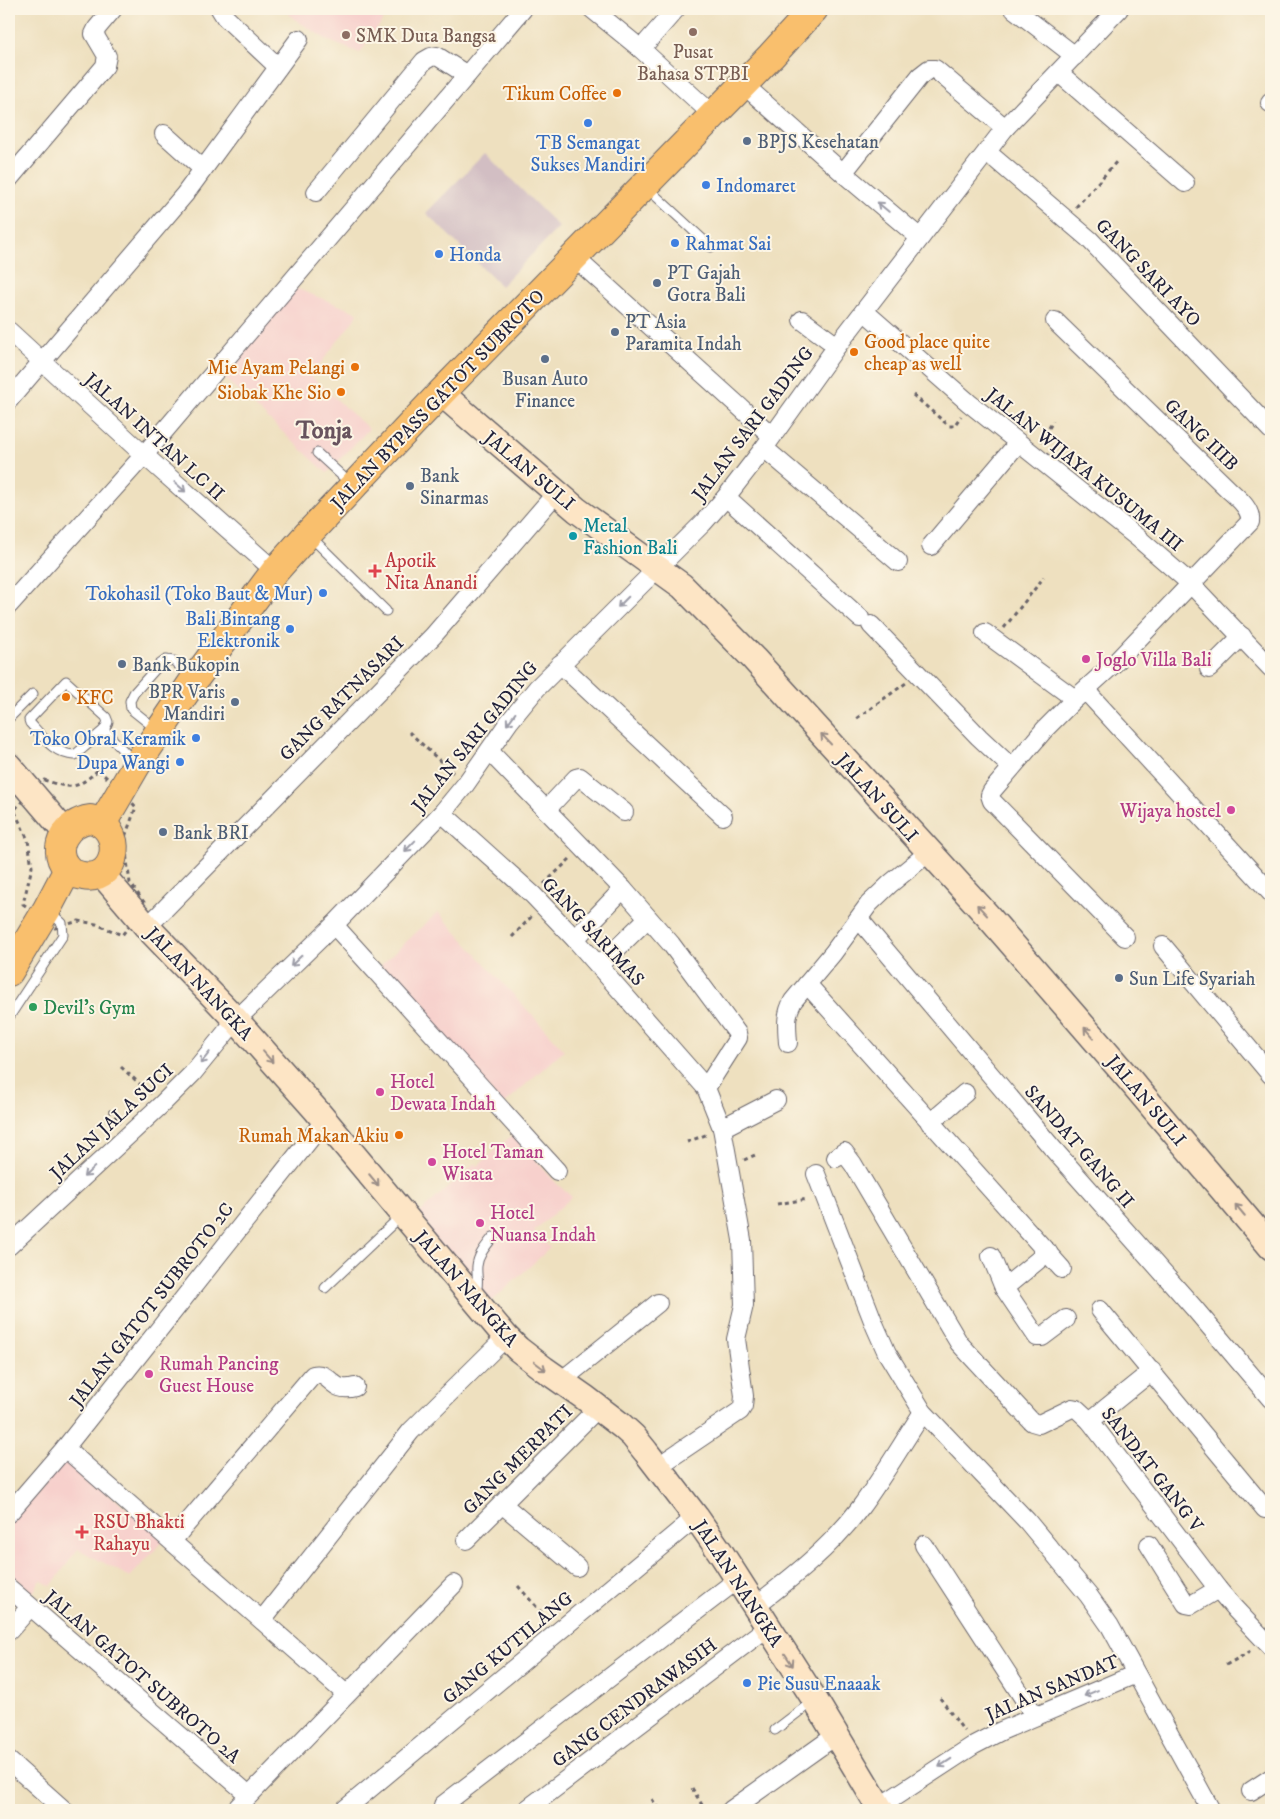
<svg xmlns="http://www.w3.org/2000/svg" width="1280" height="1819" viewBox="0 0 1280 1819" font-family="'IM FELL DW Pica',serif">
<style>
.built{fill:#f7d0cc}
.industrial{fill:#d2bec3}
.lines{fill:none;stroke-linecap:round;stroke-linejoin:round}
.lane-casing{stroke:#696469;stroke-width:11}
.street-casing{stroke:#696469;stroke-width:20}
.secondary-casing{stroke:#696469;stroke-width:28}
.highway-casing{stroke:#696469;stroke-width:30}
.path{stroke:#696469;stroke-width:3;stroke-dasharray:4 4;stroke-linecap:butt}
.lane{stroke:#fff;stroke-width:9}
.street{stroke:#fff;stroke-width:18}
.secondary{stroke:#fde5c5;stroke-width:25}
.highway{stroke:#f9bf6d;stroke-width:28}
.oneway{stroke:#9c9ca7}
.oneway2{stroke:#9a8d87}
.education-dot{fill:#8d6e63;stroke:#fcf5e5;stroke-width:2}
.food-dot{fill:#e8710a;stroke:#fcf5e5;stroke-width:2}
.shop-dot{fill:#3f7fe0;stroke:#fcf5e5;stroke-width:2}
.service-dot{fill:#5c6f8a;stroke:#fcf5e5;stroke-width:2}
.culture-dot{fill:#0f9aa8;stroke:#fcf5e5;stroke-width:2}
.health-dot{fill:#e0444e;stroke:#fcf5e5;stroke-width:2}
.hotel-dot{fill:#d1479c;stroke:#fcf5e5;stroke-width:2}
.leisure-dot{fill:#2e9e5b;stroke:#fcf5e5;stroke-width:2}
.labels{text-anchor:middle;stroke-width:4;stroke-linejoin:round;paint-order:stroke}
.education-label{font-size:19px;fill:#785e54;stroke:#fcf5e5;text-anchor:start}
.food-label{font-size:19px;fill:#c56008;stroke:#fcf5e5;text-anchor:end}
.service-label{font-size:19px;fill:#4e5e75;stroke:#fcf5e5;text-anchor:start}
.shop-label{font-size:19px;fill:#366cbe;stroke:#fcf5e5;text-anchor:start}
.street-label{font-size:19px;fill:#22223b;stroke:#fcf5e5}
.culture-label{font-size:19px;fill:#0d838f;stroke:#fcf5e5;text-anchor:start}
.health-label{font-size:19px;fill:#be3a42;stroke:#fcf5e5;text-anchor:start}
.hotel-label{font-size:19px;fill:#b23c85;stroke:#fcf5e5;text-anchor:start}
.leisure-label{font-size:19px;fill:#27864d;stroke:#fcf5e5;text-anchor:start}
.district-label{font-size:24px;font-weight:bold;fill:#68535e;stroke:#fcf5e5}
</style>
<rect width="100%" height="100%" fill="#fcf5e5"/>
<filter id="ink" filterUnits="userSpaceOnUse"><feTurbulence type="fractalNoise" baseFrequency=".02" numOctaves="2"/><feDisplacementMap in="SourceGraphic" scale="10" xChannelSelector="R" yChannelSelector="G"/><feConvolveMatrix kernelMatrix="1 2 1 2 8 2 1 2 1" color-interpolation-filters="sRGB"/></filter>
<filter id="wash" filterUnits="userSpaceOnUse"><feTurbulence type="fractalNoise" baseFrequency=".0096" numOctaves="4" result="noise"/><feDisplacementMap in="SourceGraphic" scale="20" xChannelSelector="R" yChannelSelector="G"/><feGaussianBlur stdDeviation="1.12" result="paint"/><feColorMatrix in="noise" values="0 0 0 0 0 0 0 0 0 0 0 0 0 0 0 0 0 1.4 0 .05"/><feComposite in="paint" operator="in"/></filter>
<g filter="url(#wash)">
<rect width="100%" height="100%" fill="#eee0bf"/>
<g class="built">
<path d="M285,9H380L385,17L360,53L329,41L310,29L293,18Z"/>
<path d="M295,288L359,313L311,376L369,429L327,473L222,376Z"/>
<path d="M438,912L564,1050L503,1105L380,966Z"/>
<path d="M513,1134L557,1184L572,1197L534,1231L550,1248L490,1303L414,1218L475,1163L478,1166Z"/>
<path d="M64,1460L71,1462L164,1540L130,1577L78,1549L51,1586L40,1580L33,1593L9,1572V1525Z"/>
</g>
<path class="industrial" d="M485,153L559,227L501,286L426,213Z"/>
</g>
<g filter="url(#ink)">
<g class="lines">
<defs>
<g id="lane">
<path d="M646,187L711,247"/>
<path d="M317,453L351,484"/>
<path d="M310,536L386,611"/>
<path d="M66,681L106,717L108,722L104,730L75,755C54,754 44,738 30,723L29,720Z"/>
<path d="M9,718L33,694"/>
<path d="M156,729L131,709L130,701L134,693L159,665L166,660L174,661L192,678"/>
<path d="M104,730L135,763"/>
<path d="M9,794L20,782"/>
<path d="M9,1017L63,935L62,923L48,910"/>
<path d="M325,1288L401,1216"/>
<path d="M475,1294C480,1284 476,1276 477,1266C478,1255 486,1246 493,1237"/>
<path d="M775,1730L813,1701"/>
</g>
<g id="street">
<path d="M220,9L225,17L278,67"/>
<path d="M592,9L641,49L713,115"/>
<path d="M1014,9L1075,56"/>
<path d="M641,49L676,9"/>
<path d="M1059,73L1185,183"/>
<path d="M743,84L843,173L920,238"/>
<path d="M1270,103L1271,102"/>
<path d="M164,134L203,169"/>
<path d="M987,152L1089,239L1271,430"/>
<path d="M843,173L920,76L929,69H935L1005,128"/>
<path d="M9,179L105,66L107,56L94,34L97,28L113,9"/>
<path d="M316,192L424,61L431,57L437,56L467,75"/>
<path d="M574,257L772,436"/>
<path d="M864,311L969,403L1138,538L1190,583L1271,668"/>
<path d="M802,320L837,346"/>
<path d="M1055,321L1227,488C1236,497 1252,508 1250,522L1117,661L1075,699L1045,729L992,791L990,795L992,801L1125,937"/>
<path d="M9,331L144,455L275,571"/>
<path d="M9,400L185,194L299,39"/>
<path d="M764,448L898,562"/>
<path d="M726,497L860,618"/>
<path d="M931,546L1018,443"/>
<path d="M9,605L144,455L523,9"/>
<path d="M871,625L979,737L1011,767"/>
<path d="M985,633L1075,699"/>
<path d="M560,664L723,816"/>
<path d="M1209,669L1242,636"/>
<path d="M1086,691L1271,893"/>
<path d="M490,752L623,889L671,944L737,1033L738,1038L706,1088"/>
<path d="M546,810L576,778L580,777L624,812"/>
<path d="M442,813L533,895L575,939L706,1088L722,1128L742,1240L744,1305L736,1339L744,1396L743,1406L740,1411L657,1467"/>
<path d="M859,919L1054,1150L1194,1308L1271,1399"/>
<path d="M334,925L557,1171"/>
<path d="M147,927L433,636L557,492"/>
<path d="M575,939L623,889"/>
<path d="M1163,946L1271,1075"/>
<path d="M599,966L648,918"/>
<path d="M807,984L1062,1269"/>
<path d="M788,1043C787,1027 785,1015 793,1001L833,953L869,904L890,884L929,852"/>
<path d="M930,1123L965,1093"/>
<path d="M722,1128L776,1100"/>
<path d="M836,1158L844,1152L853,1164L959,1343L1032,1422L1039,1424L1072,1408L1077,1409L1090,1421L1218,1589L1235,1609L1271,1647"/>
<path d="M816,1174L875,1326L887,1353L923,1412L1027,1521L1089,1596L1110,1626L1211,1810"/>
<path d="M9,1246L162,1104L192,1074L236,1020L334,925L442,813L465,785L509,722L537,688L703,523L726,497L764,448L837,346L1005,128L1119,9"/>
<path d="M991,1256L1004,1288L1037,1337H1042L1066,1319"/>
<path d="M1004,1288L1048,1252"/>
<path d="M1100,1310L1265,1509"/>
<path d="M561,1381L658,1303"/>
<path d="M1090,1421L1152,1371"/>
<path d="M65,1448L346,1694"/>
<path d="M502,1504L577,1567"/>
<path d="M9,1513L65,1448L325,1120"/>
<path d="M466,1540L598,1408"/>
<path d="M172,1541L313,1375C332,1371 330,1394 355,1387"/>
<path d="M924,1545L1035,1716"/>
<path d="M1149,1545L1186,1604L1191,1605L1218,1589"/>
<path d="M9,1588L249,1795"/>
<path d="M755,1606C793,1577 831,1547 860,1508C883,1477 902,1444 923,1412"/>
<path d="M262,1620L411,1431L506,1337"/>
<path d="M9,1631L30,1607"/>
<path d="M9,1761L64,1810"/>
<path d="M1251,1791L1271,1778"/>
<path d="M443,1805L737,1580"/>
<path d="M879,1807L974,1745L1001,1731L1136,1674"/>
<path d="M235,1810L454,1584"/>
<path d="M344,1810L696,1517"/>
<path d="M526,1810L768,1627"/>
<path d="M731,1810L835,1736"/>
</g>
<g id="secondary">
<path d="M441,393L577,510L682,586L754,659L987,915L1129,1079L1271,1247"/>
<path d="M9,766L66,833"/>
<path d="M101,873L147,927L236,1020L316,1110L506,1337L518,1349L544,1369L584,1397L622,1426L633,1436L646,1452L696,1517L721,1553L815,1700L881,1810"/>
</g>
<g id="highway">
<path d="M90,819C126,826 119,883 83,876C76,875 70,872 66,867C50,847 68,822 90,819Z"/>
<path d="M102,824L137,764L194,680L275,571L308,534L441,393L771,56L814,9"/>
<path d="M9,972L47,909L68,869"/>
</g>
</defs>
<use href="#lane" class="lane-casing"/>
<use href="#street" class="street-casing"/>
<use href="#secondary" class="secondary-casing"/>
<use href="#highway" class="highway-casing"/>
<g class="path">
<path d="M1076,207L1117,161"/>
<path d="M913,395L949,426H954L961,416"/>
<path d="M1041,442L1053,421"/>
<path d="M1004,628L1044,577"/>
<path d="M857,718L906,683"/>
<path d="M409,732L454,774"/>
<path d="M98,770L121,790L136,807L125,837L127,861L130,883L146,905L122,935L96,924L79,921L55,928L42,917L23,904L32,867L28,840L14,810L44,780C71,789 76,790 98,770Z"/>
<path d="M544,884L572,857"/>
<path d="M512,937L532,916"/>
<path d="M121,1067L151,1094"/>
<path d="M109,1110L121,1122"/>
<path d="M687,1142L708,1134"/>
<path d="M744,1160L755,1155"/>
<path d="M777,1204L808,1199"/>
<path d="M518,1586L549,1621"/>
<path d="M1226,1665L1253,1650"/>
<path d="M940,1698L964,1731"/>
<path d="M692,1788L705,1810"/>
<path d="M652,1799L659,1810"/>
</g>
<use href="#lane" class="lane"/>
<use href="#street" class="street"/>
<use href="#secondary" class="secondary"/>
<use href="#highway" class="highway"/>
</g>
<defs><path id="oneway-shaft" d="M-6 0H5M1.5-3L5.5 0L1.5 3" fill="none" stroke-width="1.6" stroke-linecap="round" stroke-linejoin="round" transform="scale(1.25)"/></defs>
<g class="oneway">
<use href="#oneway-shaft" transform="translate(883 207) rotate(-140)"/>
<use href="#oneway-shaft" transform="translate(180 487) rotate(41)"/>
<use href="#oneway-shaft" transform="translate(623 602) rotate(135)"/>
<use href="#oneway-shaft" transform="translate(511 719) rotate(126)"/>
<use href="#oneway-shaft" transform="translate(410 846) rotate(134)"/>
<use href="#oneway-shaft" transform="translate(296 961) rotate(136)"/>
<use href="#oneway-shaft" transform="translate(205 1058) rotate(129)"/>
<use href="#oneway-shaft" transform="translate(89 1172) rotate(137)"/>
<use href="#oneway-shaft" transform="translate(1091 1693) rotate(157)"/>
<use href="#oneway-shaft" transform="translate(945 1763) rotate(147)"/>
</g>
<g class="oneway2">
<use href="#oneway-shaft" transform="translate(826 739) rotate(-133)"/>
<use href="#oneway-shaft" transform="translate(982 910) rotate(-133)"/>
<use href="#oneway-shaft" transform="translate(1089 1033) rotate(-131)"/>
<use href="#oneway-shaft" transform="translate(268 1057) rotate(49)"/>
<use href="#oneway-shaft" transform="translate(374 1180) rotate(50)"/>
<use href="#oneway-shaft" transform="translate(1240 1210) rotate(-130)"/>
<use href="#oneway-shaft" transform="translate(540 1366) rotate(37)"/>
<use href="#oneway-shaft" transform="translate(789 1660) rotate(57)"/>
</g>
</g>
<g class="education-dot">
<circle cx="693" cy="32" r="5"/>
<circle cx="346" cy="35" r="5"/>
</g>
<g class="food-dot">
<circle cx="617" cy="93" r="5"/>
<circle cx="854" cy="352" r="5"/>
<circle cx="355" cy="367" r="5"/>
<circle cx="341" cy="392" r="5"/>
<circle cx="66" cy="697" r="5"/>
<circle cx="399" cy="1135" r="5"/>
</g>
<g class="shop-dot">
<circle cx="588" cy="123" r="5"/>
<circle cx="706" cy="185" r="5"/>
<circle cx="675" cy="243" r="5"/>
<circle cx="439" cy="254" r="5"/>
<circle cx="323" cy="593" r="5"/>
<circle cx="290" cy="629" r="5"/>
<circle cx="196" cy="738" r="5"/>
<circle cx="180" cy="762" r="5"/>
<circle cx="747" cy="1683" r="5"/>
</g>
<g class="service-dot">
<circle cx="747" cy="141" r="5"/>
<circle cx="657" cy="283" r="5"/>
<circle cx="615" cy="332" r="5"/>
<circle cx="545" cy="359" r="5"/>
<circle cx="410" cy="486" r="5"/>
<circle cx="122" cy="664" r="5"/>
<circle cx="235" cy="702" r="5"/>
<circle cx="163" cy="832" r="5"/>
<circle cx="1119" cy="978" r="5"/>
</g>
<circle class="culture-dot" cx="573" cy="536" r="5"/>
<g class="health-dot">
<path d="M372.5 563.5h5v5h5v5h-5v5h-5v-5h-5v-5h5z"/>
<path d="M79.5 1524.5h5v5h5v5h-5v5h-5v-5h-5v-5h5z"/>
</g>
<g class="hotel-dot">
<circle cx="1086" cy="659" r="5"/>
<circle cx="1231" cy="810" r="5"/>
<circle cx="380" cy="1092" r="5"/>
<circle cx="432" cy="1162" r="5"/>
<circle cx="480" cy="1223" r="5"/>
<circle cx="149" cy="1374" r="5"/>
</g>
<circle class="leisure-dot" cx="33" cy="1007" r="5"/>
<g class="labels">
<g class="education-label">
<text x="356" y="42">SMK Duta Bangsa</text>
<text x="693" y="58" text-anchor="middle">Pusat<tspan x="693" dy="22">Bahasa STPBI</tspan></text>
</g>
<g class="food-label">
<text x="607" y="100">Tikum Coffee</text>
<text x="864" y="348" text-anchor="start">Good place quite<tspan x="864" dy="22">cheap as well</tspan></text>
<text x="345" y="374">Mie Ayam Pelangi</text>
<text x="331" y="399">Siobak Khe Sio</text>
<text x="76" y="704" text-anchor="start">KFC</text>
<text x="389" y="1142">Rumah Makan Akiu</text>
</g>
<g class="service-label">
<text x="757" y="148">BPJS Kesehatan</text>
<text x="667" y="279">PT Gajah<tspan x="667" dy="22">Gotra Bali</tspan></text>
<text x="625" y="328">PT Asia<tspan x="625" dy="22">Paramita Indah</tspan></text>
<text x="545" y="385" text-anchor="middle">Busan Auto<tspan x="545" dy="22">Finance</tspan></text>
<text x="420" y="482">Bank<tspan x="420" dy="22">Sinarmas</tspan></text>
<text x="132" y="671">Bank Bukopin</text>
<text x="225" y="698" text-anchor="end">BPR Varis<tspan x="225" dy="22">Mandiri</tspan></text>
<text x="173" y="839">Bank BRI</text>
<text x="1129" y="985">Sun Life Syariah</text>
</g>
<g class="shop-label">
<text x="588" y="149" text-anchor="middle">TB Semangat<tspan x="588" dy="22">Sukses Mandiri</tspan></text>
<text x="716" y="192">Indomaret</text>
<text x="685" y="250">Rahmat Sai</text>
<text x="449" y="261">Honda</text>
<text x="313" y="600" text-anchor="end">Tokohasil (Toko Baut &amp; Mur)</text>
<text x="280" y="625" text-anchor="end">Bali Bintang<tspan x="280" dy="22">Elektronik</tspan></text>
<text x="186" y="745" text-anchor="end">Toko Obral Keramik</text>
<text x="170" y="769" text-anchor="end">Dupa Wangi</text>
<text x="757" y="1690">Pie Susu Enaaak</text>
</g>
<g class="street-label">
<text transform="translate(1149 272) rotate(46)" y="7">GANG SARI AYO</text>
<text transform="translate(437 399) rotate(-46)" y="7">JALAN BYPASS GATOT SUBROTO</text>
<text transform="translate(752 423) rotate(-53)" y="7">JALAN SARI GADING</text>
<text transform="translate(1202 434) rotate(44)" y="7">GANG IIIB</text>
<text transform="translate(155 436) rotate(42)" y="7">JALAN INTAN LC II</text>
<text transform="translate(1085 469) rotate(39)" y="7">JALAN WIJAYA KUSUMA III</text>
<text transform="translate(530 470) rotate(40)" y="7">JALAN SULI</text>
<text transform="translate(341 698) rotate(-45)" y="7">GANG RATNASARI</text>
<text transform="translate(474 736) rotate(-51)" y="7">JALAN SARI GADING</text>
<text transform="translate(878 797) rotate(48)" y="7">JALAN SULI</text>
<text transform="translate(594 931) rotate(47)" y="7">GANG SARIMAS</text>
<text transform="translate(200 983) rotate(47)" y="7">JALAN NANGKA</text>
<text transform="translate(1147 1100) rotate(50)" y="7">JALAN SULI</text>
<text transform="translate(111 1121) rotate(-43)" y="7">JALAN JALA SUCI</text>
<text transform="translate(1080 1146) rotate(49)" y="7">SANDAT GANG II</text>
<text transform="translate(467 1288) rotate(49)" y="7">JALAN NANGKA</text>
<text transform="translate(151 1304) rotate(-52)" y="7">JALAN GATOT SUBROTO 2C</text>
<text transform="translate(517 1459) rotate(-45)" y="7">GANG MERPATI</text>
<text transform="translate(1153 1469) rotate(52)" y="7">SANDAT GANG V</text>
<text transform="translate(739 1583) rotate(57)" y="7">JALAN NANGKA</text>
<text transform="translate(507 1647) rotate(-40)" y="7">GANG KUTILANG</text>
<text transform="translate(143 1676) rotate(41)" y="7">JALAN GATOT SUBROTO 2A</text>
<text transform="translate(1052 1687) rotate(-23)" y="7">JALAN SANDAT</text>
<text transform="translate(634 1702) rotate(-37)" y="7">GANG CENDRAWASIH</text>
</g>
<g class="culture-label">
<text x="583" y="532">Metal<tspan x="583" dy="22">Fashion Bali</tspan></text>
</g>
<g class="health-label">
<text x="385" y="567">Apotik<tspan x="385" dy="22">Nita Anandi</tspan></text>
<text x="93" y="1528">RSU Bhakti<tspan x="93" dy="22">Rahayu</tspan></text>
</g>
<g class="hotel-label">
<text x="1096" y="666">Joglo Villa Bali</text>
<text x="1221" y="817" text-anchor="end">Wijaya hostel</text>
<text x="390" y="1088">Hotel<tspan x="390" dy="22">Dewata Indah</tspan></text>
<text x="442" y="1158">Hotel Taman<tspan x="442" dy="22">Wisata</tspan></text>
<text x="490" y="1219">Hotel<tspan x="490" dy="22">Nuansa Indah</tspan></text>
<text x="159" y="1370">Rumah Pancing<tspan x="159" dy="22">Guest House</tspan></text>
</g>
<g class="leisure-label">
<text x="43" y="1014">Devil's Gym</text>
</g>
<g class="district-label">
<text x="324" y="438">Tonja</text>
</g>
</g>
<rect width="1280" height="1819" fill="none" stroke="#fcf5e5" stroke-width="30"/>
</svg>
